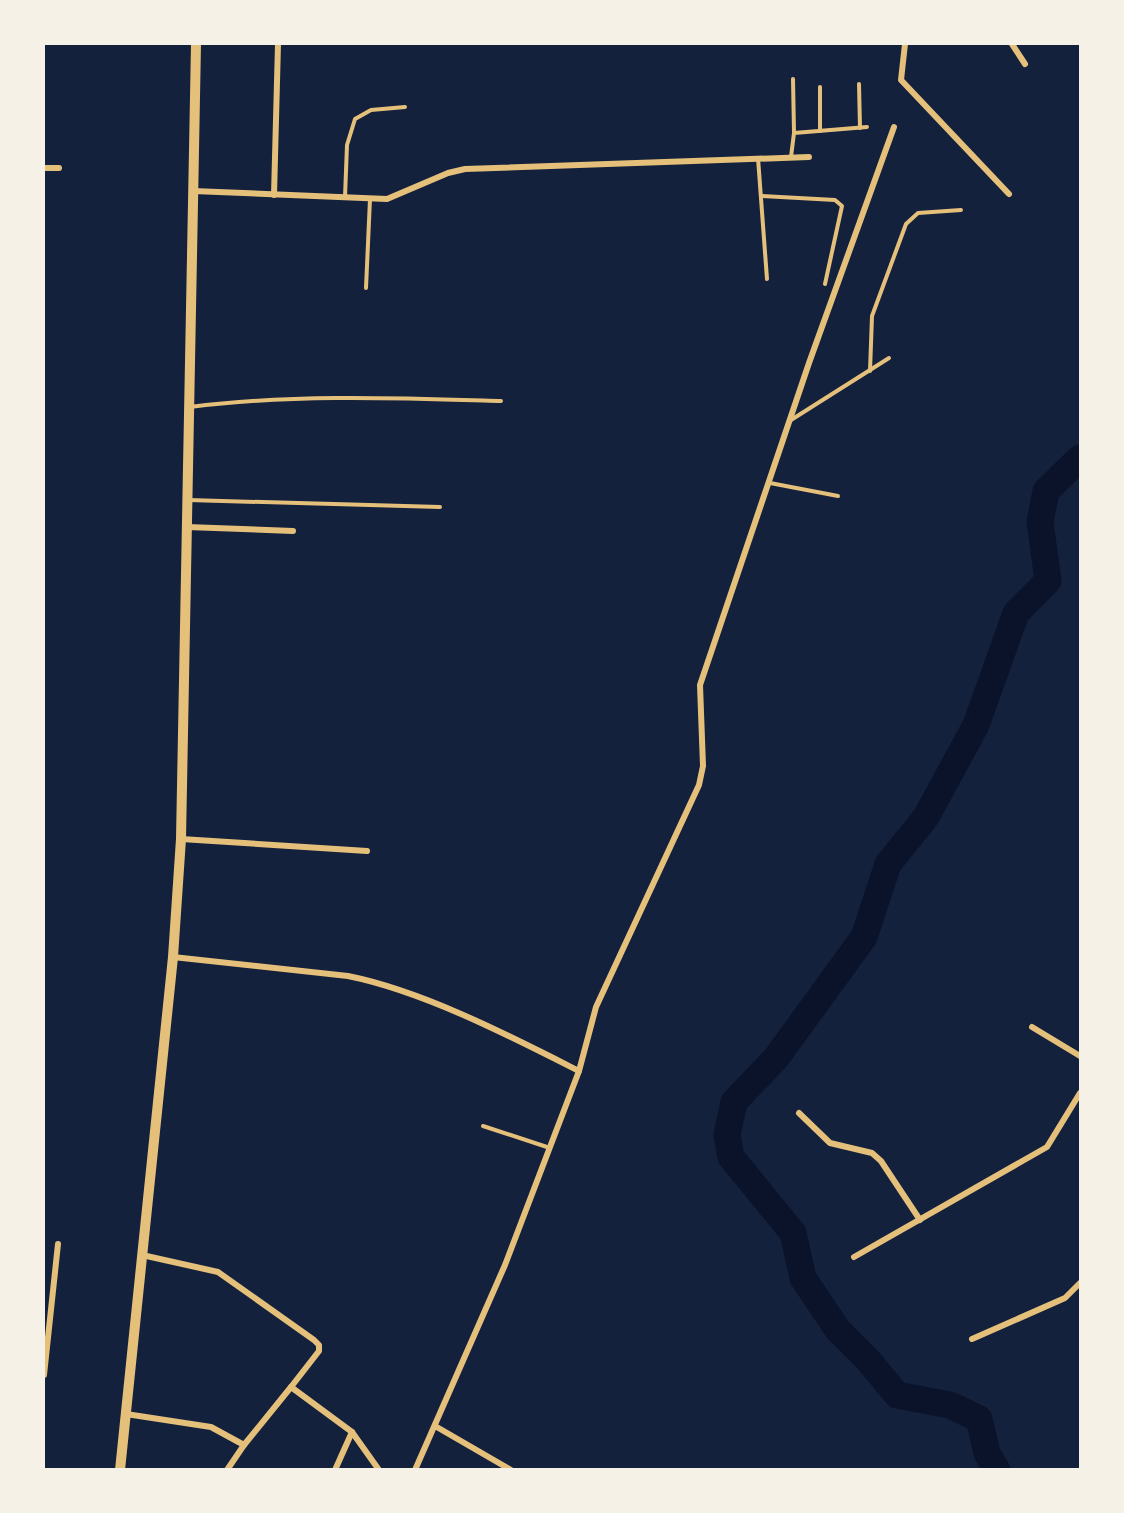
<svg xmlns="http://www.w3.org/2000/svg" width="1124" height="1513" viewBox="0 0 1124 1513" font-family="Jost,sans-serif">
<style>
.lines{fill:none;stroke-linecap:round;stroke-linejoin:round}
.river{stroke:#0b132b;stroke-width:27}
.service{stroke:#e5c07b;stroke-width:4}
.minor{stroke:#e5c07b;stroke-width:6}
.tertiary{stroke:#e5c07b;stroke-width:10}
</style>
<rect width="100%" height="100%" fill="#14213d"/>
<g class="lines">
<path class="river" d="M997,1470L987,1453L979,1419L950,1405L897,1395L868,1360L838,1330L803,1278L793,1233L731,1157L727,1135L734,1102L776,1058L864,937L888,864L926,817L976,725L1016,613L1048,581L1040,522L1046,491L1080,458"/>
<g class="service">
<path d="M793,79L794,133"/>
<path d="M859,84L860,128"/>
<path d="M820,87V131"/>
<path d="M791,157L794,133L867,127"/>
<path d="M758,158L767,279"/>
<path d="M761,196L835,200L842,206L825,284"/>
<path d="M345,197L347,145L355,119L371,110L405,107"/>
<path d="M366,288L370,199"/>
<path d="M870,371L872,316L906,224L918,213L961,210"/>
<path d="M190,407C293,394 397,398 501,401"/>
<path d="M791,420L889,358"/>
<path d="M770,483L838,496"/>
<path d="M188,500L440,507"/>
<path d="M483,1126L550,1148"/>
</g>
<g class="minor">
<path d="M905,44L901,80L1009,194"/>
<path d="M1012,44L1025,64"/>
<path d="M44,168H59"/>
<path d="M193,191L387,199L448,173L465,169L809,157"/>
<path d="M274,195L278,44"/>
<path d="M187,527L293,531"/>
<path d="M181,839L367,851"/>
<path d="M173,957L348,976C423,991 510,1036 579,1071L505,1265L415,1470"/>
<path d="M1032,1027L1080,1056"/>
<path d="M579,1071L596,1007L699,785L703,766L700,685L809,363L894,127"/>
<path d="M799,1113L830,1143L872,1153L881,1161L920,1220"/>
<path d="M142,1255L218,1272L314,1340L319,1345V1351L291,1387"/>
<path d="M854,1257L1047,1147L1080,1093"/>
<path d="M972,1339L1065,1298L1080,1283"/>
<path d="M44,1375L58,1244"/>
<path d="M126,1414L211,1427L244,1445L227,1470"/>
<path d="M435,1426L511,1470"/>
<path d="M244,1445L291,1387L352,1432L379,1470"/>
<path d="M335,1470L352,1432"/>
</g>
<path class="tertiary" d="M120,1470L173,957L181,839L196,44"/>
</g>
<rect width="1124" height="1513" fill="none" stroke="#f6f1e7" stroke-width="90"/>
</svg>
